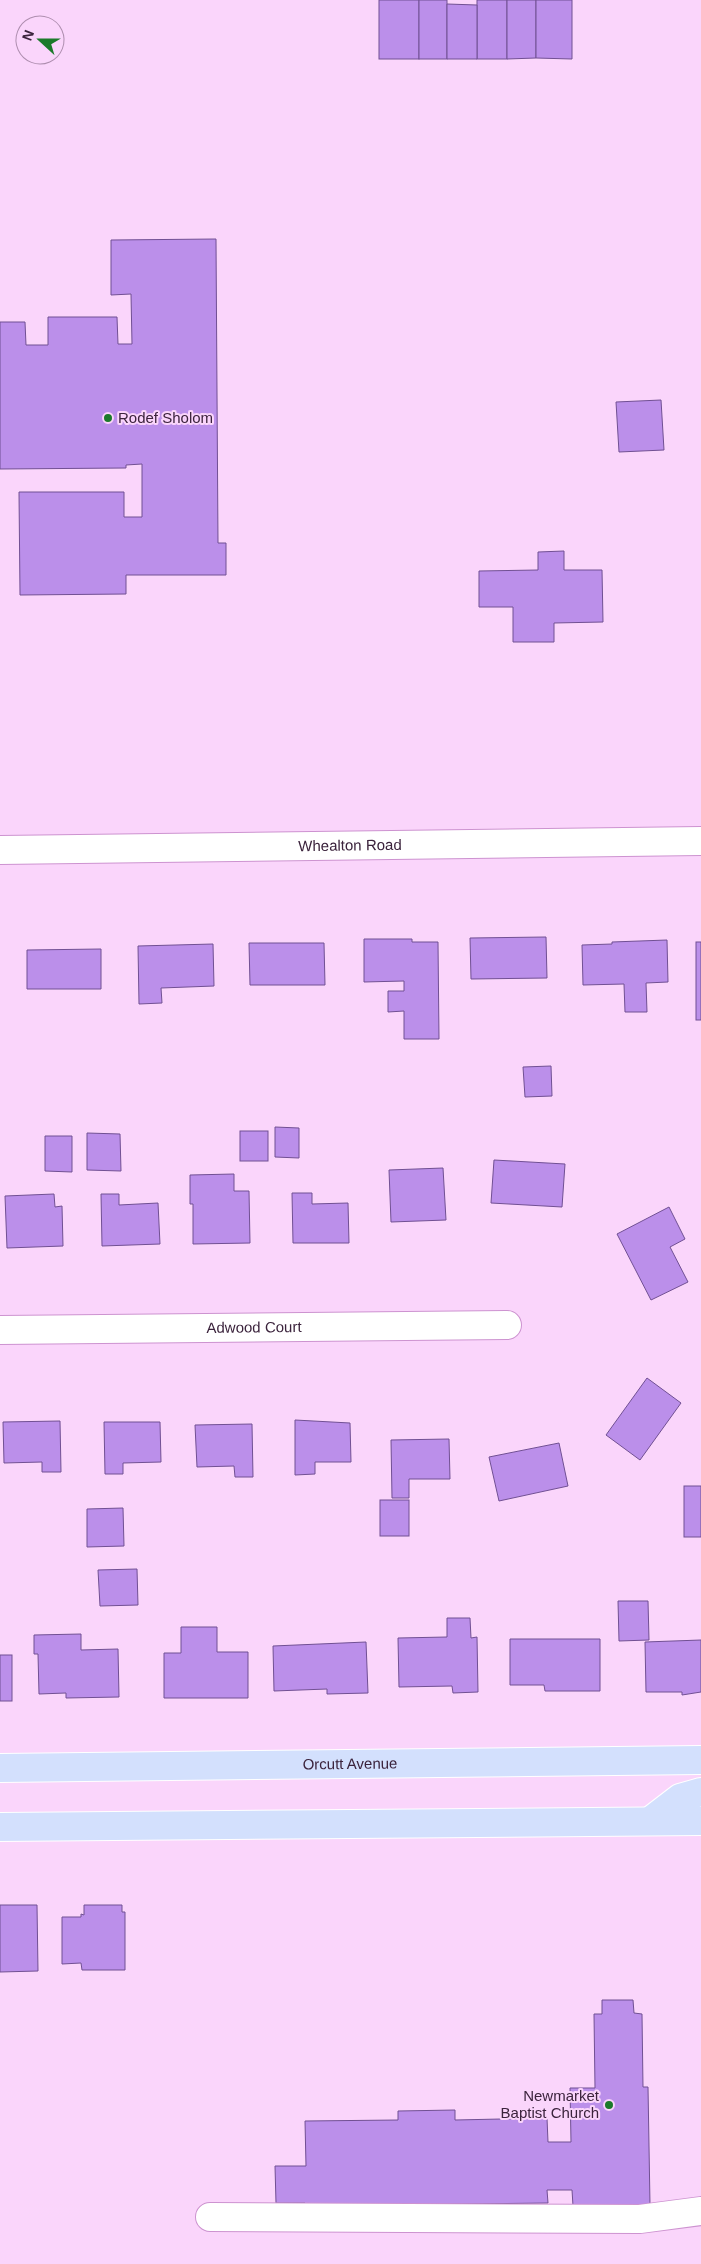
<svg xmlns="http://www.w3.org/2000/svg" width="701" height="2264" viewBox="0 0 701 2264" font-family="Helvetica,sans-serif">
<style>
.building{fill:#bb8fea;stroke:#715093}
.lines{fill:none;stroke-linecap:round;stroke-linejoin:round}
.minor-casing{stroke:#cd93d0;stroke-width:30}
.major-casing{stroke:#fff;stroke-width:30}
.minor{stroke:#fff;stroke-width:28}
.major{stroke:#d3e0fd;stroke-width:28}
.poi-dot{fill:#1b7a2a;stroke:#fad5fb;stroke-width:2}
.labels{text-anchor:middle;stroke-width:4;stroke-linejoin:round;paint-order:stroke}
.poi-label{font-size:15px;fill:#3b233c;stroke:#fad5fb;text-anchor:start}
.street-label{font-size:15px;fill:#3b233c;stroke:#fad5fb}
</style>
<rect width="100%" height="100%" fill="#fad5fb"/>
<g class="building">
<rect x="379" y="0" width="40" height="59"/>
<rect x="419" y="0" width="28" height="59"/>
<rect x="477" y="0" width="30" height="59"/>
<path d="M507,0H536V58L507,59Z"/>
<path d="M536,0H572V59L536,58Z"/>
<path d="M447,4L477,5V59H447Z"/>
<path d="M216,239L218,543H226V575H126V594L20,595L19,492H124V517H142V464L126,465V468L0,469V322H25L26,345H48V317H117L118,344H132L131,294L111,295V240Z"/>
<path d="M661,400L664,450L619,452L616,402Z"/>
<path d="M564,551V570H602L603,622L554,623V642H513V607H479V571L538,570V552Z"/>
<path d="M546,937L547,978L471,979L470,938Z"/>
<path d="M364,939H412V942H438L439,1039H404V1011L388,1012V991H404V981L364,982Z"/>
<path d="M667,940L668,982L646,983L647,1012H625L624,984L583,985L582,945L612,944V942Z"/>
<rect x="696" y="942" width="5" height="78"/>
<path d="M249,943H324L325,985H250Z"/>
<path d="M213,944L214,986L161,988L162,1003L139,1004L138,946Z"/>
<path d="M101,949V989H27V950Z"/>
<path d="M551,1066L552,1096L525,1097L523,1067Z"/>
<path d="M275,1127L299,1128V1158L275,1157Z"/>
<rect x="240" y="1131" width="28" height="30"/>
<path d="M87,1133L120,1134L121,1171L87,1170Z"/>
<path d="M45,1136H72V1172L45,1171Z"/>
<path d="M494,1160L565,1164L562,1207L491,1203Z"/>
<path d="M443,1168L446,1220L391,1222L389,1170Z"/>
<path d="M234,1174V1191H249L250,1243L193,1244V1204H190V1175Z"/>
<path d="M292,1193H312V1204L348,1203L349,1243H293Z"/>
<path d="M54,1194L55,1207L62,1206L63,1246L7,1248L5,1196Z"/>
<path d="M101,1194H119V1205L158,1203L160,1244L102,1246Z"/>
<path d="M669,1207L685,1239L670,1247L688,1282L651,1300L617,1234Z"/>
<path d="M647,1378L681,1403L640,1460L606,1435Z"/>
<path d="M295,1420L350,1423L351,1462H315V1474L295,1475Z"/>
<path d="M60,1421L61,1472H42V1462L4,1463L3,1422Z"/>
<path d="M104,1422H160L161,1462L123,1463V1474H105Z"/>
<path d="M252,1424L253,1477H235L234,1466L197,1467L195,1425Z"/>
<path d="M449,1439L450,1479H409V1498H392L391,1440Z"/>
<path d="M559,1443L568,1486L499,1501L489,1457Z"/>
<rect x="684" y="1486" width="17" height="51"/>
<rect x="380" y="1500" width="29" height="36"/>
<path d="M123,1508L124,1546L87,1547V1509Z"/>
<path d="M137,1569L138,1605L100,1606L98,1570Z"/>
<path d="M618,1601H648L649,1640L619,1641Z"/>
<path d="M447,1618H470L471,1638L477,1637L478,1692L453,1693L452,1686L399,1687L398,1638L447,1637Z"/>
<path d="M181,1627H217V1652H248V1698H164V1653H181Z"/>
<path d="M81,1634V1650L118,1649L119,1697L66,1698V1693L39,1694L38,1654H34V1635Z"/>
<path d="M510,1639H600V1691H545L544,1685H510Z"/>
<path d="M701,1640V1692L682,1695V1692H646L645,1642Z"/>
<path d="M366,1642L368,1693L327,1694V1689L274,1691L273,1646Z"/>
<rect x="0" y="1655" width="12" height="46"/>
<path d="M0,1905H37L38,1971L0,1972Z"/>
<path d="M84,1905H122V1912H125V1970H82L81,1963L62,1964V1917H81V1914L84,1915Z"/>
<path d="M602,2000H633L634,2013L642,2014L643,2087H648L650,2205L573,2206L572,2190H547L548,2203L305,2206V2203H276L275,2166H306L305,2121L398,2120V2111L455,2110V2120L547,2118L548,2142H571L570,2088H595L594,2014H602Z"/>
</g>
<g class="lines">
<defs>
<g id="minor">
<path id="s1" d="M0,850L701,841"/>
<path id="s2" d="M0,1330L507,1325"/>
<path d="M210,2217L640,2219L701,2211"/>
</g>
<g id="major">
<path id="s3" d="M0,1768L701,1760"/>
<path d="M650,1821L680,1798L701,1792"/>
<path d="M0,1827L701,1821"/>
</g>
</defs>
<use href="#minor" class="minor-casing"/>
<use href="#major" class="major-casing"/>
<use href="#minor" class="minor"/>
<use href="#major" class="major"/>
</g>
<g class="poi-dot">
<circle cx="108" cy="418" r="5"/>
<circle cx="609" cy="2105" r="5"/>
</g>
<g class="labels">
<g class="poi-label">
<text x="118" y="423">Rodef Sholom</text>
<text x="599" y="2101" text-anchor="end">Newmarket<tspan x="599" dy="17">Baptist Church</tspan></text>
</g>
<g class="street-label">
<text dy="5" stroke="none"><textPath href="#s1" startOffset="350">Whealton Road</textPath></text>
<text dy="5" stroke="none"><textPath href="#s2" startOffset="254">Adwood Court</textPath></text>
<text dy="5" stroke="none"><textPath href="#s3" startOffset="350">Orcutt Avenue</textPath></text>
</g>
</g>
<g transform="translate(40 40) rotate(291)"><circle r="24" fill="#fad5fb" stroke="#ae8eaf"/>
<path d="M0-4L9 19L0 12L-9 19Z" fill="#1b7a2a"/>
<text y="-8" font-size="14" font-weight="bold" text-anchor="middle" fill="#3b233c">N</text>
</g>
</svg>
